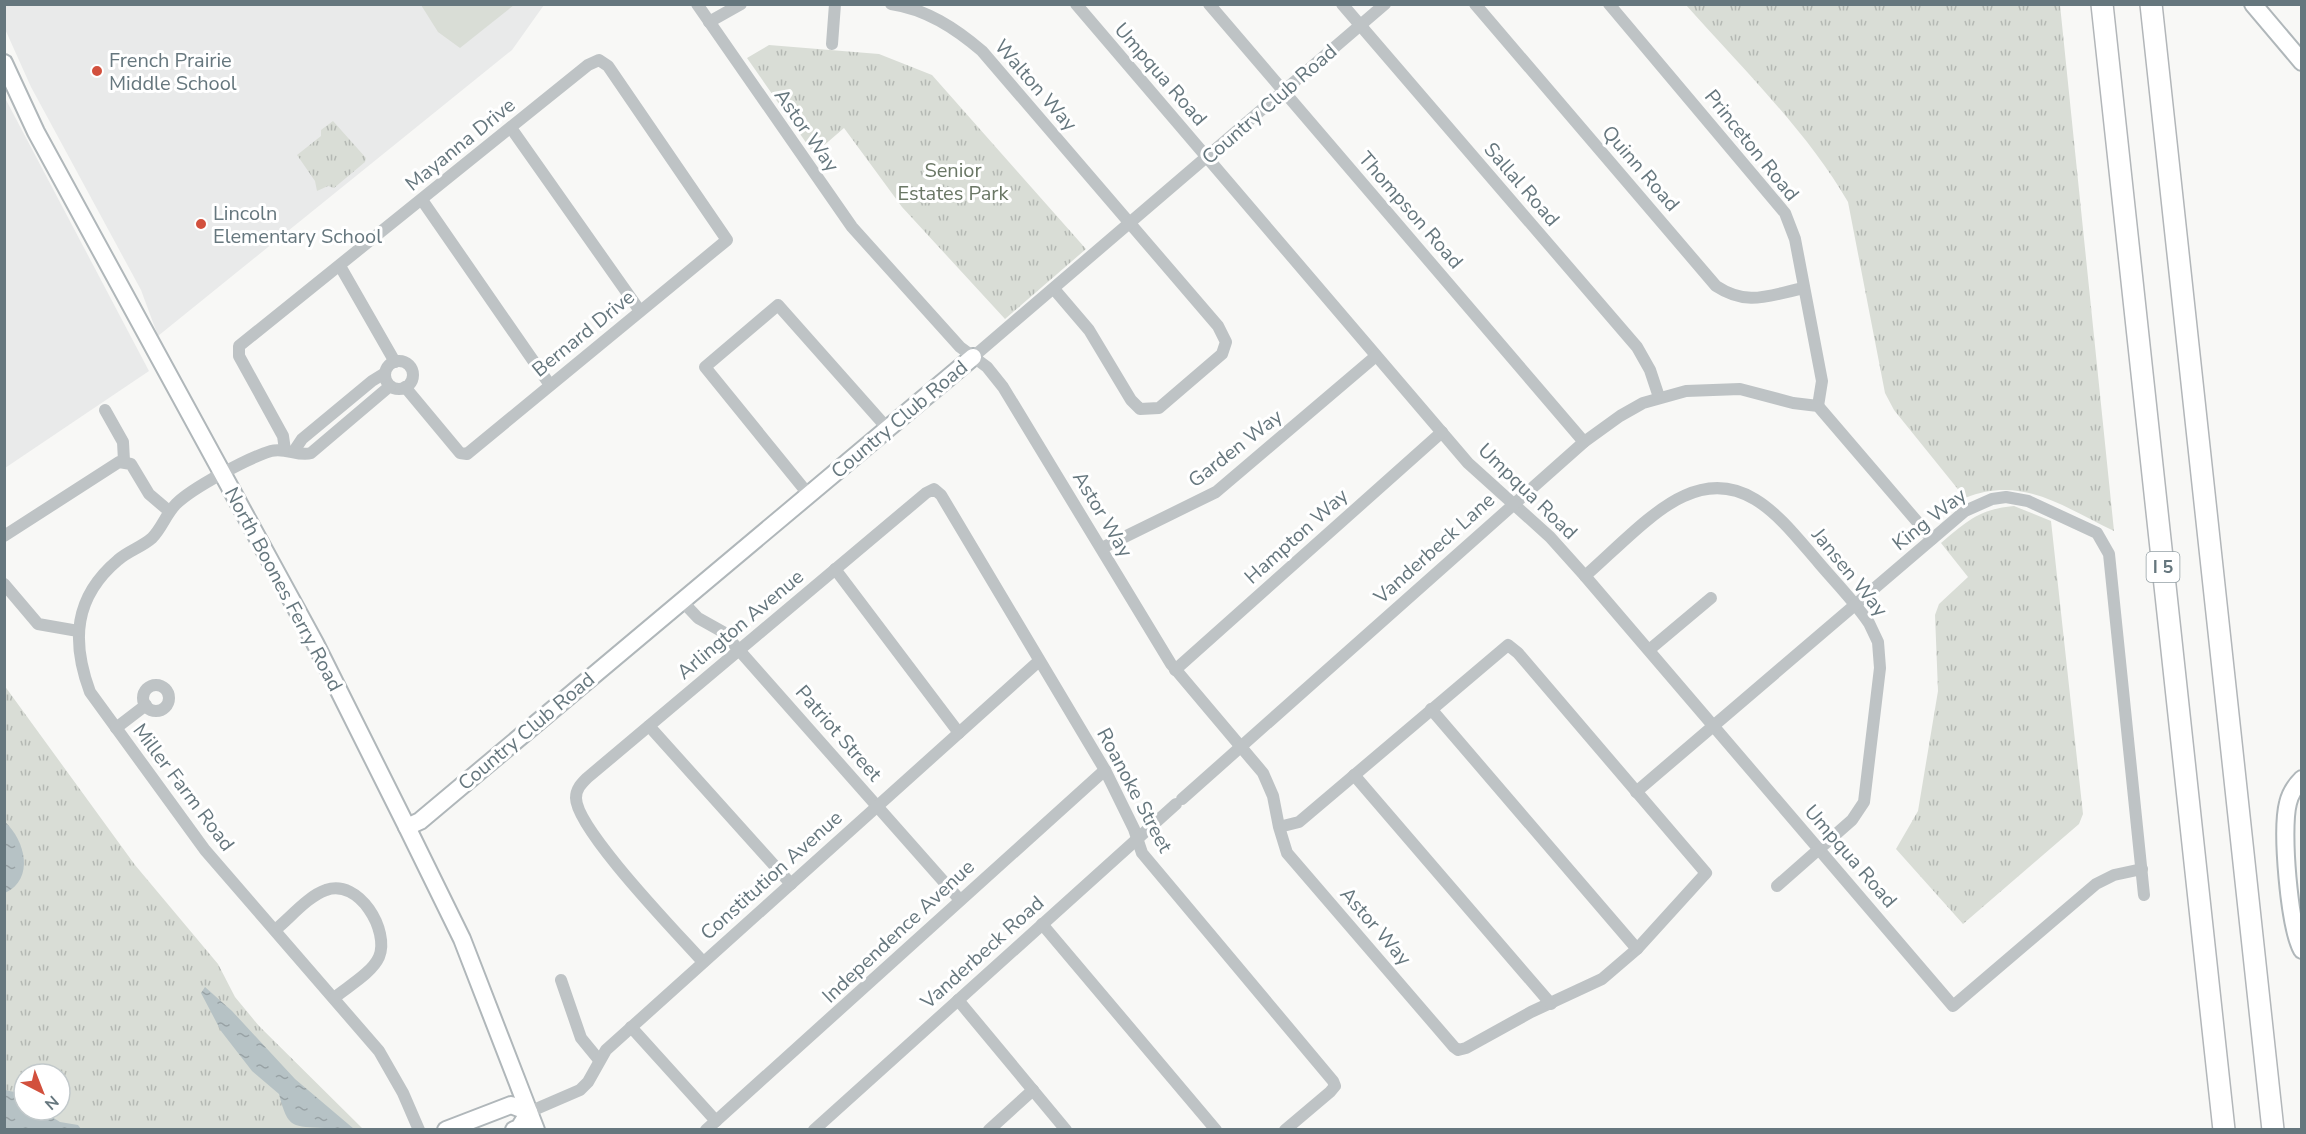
<svg xmlns="http://www.w3.org/2000/svg" width="2306" height="1134" viewBox="0 0 2306 1134" font-family="'Nunito Sans',sans-serif">
<style>
.built{fill:#e9eaea}
.grass{fill:url(#grass-tufts);fill-rule:evenodd}
.pitch{fill:#d9ddd6}
.water{fill:url(#water-ripples)}
.lines{fill:none;stroke-linecap:round;stroke-linejoin:round}
.secondary-casing{stroke:#b0b7ba;stroke-width:20}
.highway-casing{stroke:#b2b6b9;stroke-width:24}
.street{stroke:#bec3c5;stroke-width:12}
.secondary{stroke:#fff;stroke-width:16}
.highway{stroke:#fff;stroke-width:21}
.poi-dot{fill:#d2503d;stroke:#fff;stroke-width:2}
.labels{text-anchor:middle;stroke-width:6;stroke-linejoin:round;paint-order:stroke}
.shield{fill:#fff;stroke:#94a0a5;stroke-width:1.5}
.shield-label{font-size:18px;font-weight:bold;fill:#66777e}
.poi-label{font-size:20px;fill:#66777e;stroke:#fff;text-anchor:start}
.street-label{font-size:20px;fill:#66777e;stroke:#fff}
.park-label{font-size:20px;fill:#6a7765;stroke:#fff}
</style>
<defs>
<pattern id="grass-tufts" width="24" height="20" patternUnits="userSpaceOnUse" patternTransform="scale(1.5)"><rect width="24" height="20" fill="#d9ddd6"/><path d="M3 7l-1-3M5 7V3M7 7l1-3M15 17l-1-3M17 17v-4M19 17l1-3" fill="none" stroke="#b4b8b3"/></pattern>
<pattern id="water-ripples" width="26" height="14" patternUnits="userSpaceOnUse" patternTransform="scale(1.5)"><rect width="26" height="14" fill="#b6c2c5"/><path d="M2 4q2-2 4 0t4 0M15 11q2-2 4 0t4 0" fill="none" stroke="#98a2a5"/></pattern>
</defs>
<rect width="100%" height="100%" fill="#f8f8f6"/>
<g class="built">
<path d="M5,4L544,5L512,50L158,336L141,290L31,87L5,29Z"/>
<path d="M5,98L149,371L5,468H4Z"/>
</g>
<g class="grass">
<path d="M1686,5H2060L2114,531C2063,507 2023,475 1965,498L1894,410L1885,393L1848,202C1807,131 1740,66 1686,5Z"/>
<path d="M769,45L879,54L932,75L1086,249L1005,319L902,207L844,128L814,154L747,58Z"/>
<path d="M333,121L366,158L365,162L334,188L328,186L317,191L315,181L297,155L321,136V130Z"/>
<path d="M2014,506L2051,521L2083,814L2079,824L1963,924L1896,849L1918,811L1938,691L1935,615L1939,604L1968,577L1941,543C1966,522 1979,509 2014,506Z"/>
<path d="M4,685L135,865L218,964L235,997L259,1026L363,1129H5ZM24,1074H60V1110H24Z"/>
</g>
<path class="pitch" d="M421,5V4L514,5L460,48L438,32Z"/>
<g class="water">
<path d="M5,822C25,840 35,879 5,893Z"/>
<path d="M205,987L232,1011L295,1079L354,1129C344,1130 335,1128 325,1128C293,1126 288,1130 279,1094L252,1071L221,1031L201,993Z"/>
<path d="M5,1090L24,1094V1110H41L60,1122L78,1125L81,1129H6Z"/>
</g>
<g class="lines">
<defs>
<g id="secondary">
<path d="M2253,4L2302,62"/>
<path d="M4,63L36,132L315,643L407,827L462,939L536,1130"/>
<path d="M2302,779C2295,786 2290,794 2288,803C2281,830 2289,926 2302,950"/>
<path d="M407,827L420,821L973,357"/>
<path d="M446,1130L511,1105L529,1112L519,1128L514,1130"/>
</g>
<g id="highway">
<path d="M2102,4L2224,1130"/>
<path d="M2151,4L2273,1130"/>
</g>
</defs>
<use href="#secondary" class="secondary-casing"/>
<use href="#highway" class="highway-casing"/>
<g class="street">
<path d="M697,4L852,227L960,347L987,367L1003,387L1171,664L1263,773L1273,796L1279,827L1287,853L1454,1047L1458,1050L1466,1048L1531,1012L1602,979L1637,949L1706,873L1518,653L1508,645L1299,822L1279,827"/>
<path d="M891,4C926,9 955,28 982,51L1218,326L1226,342L1222,354L1159,408L1140,409L1131,400L1089,330L1054,289"/>
<path d="M1076,4L1468,463L1550,537L1585,576L1953,1006L2096,884L2114,875L2142,869"/>
<path d="M1209,4L1584,442"/>
<path d="M1342,4L1637,347L1650,370L1659,397"/>
<path d="M1475,4L1716,286C1748,307 1769,295 1804,288"/>
<path d="M1609,4L1785,213L1795,239L1822,381L1818,406"/>
<path d="M709,22L741,4"/>
<path d="M832,44L835,4"/>
<path d="M511,128L640,311"/>
<path d="M422,200L550,385"/>
<path d="M340,266L395,362"/>
<path d="M973,357L1385,4"/>
<circle cx="399" cy="375" r="14"/>
<path d="M390,386L311,453C299,457 285,447 271,451C248,458 192,488 176,504C166,514 162,528 152,538C142,547 128,551 118,560C74,597 71,641 90,692L205,850L379,1051L403,1093L419,1130"/>
<path d="M105,410L123,442L124,461"/>
<path d="M285,450L283,436L239,356V346L588,65L599,60L608,66L727,240L467,454L460,453L405,387"/>
<path d="M294,451L302,439L372,381L385,373"/>
<path d="M809,495L705,367L778,305L888,429"/>
<path d="M4,536L119,462L131,464L149,494L169,511"/>
<path d="M1102,548L1216,492L1376,356"/>
<path d="M835,569L959,733"/>
<path d="M1585,576C1613,552 1652,510 1684,496C1746,467 1784,523 1819,563C1836,583 1854,601 1869,623L1878,642L1880,668L1864,802L1852,820L1777,886"/>
<path d="M4,584L38,624L78,631"/>
<path d="M682,601L698,618L723,632L960,900"/>
<path d="M1649,650L1711,598"/>
<path d="M1175,670L1442,432"/>
<circle cx="156" cy="698" r="13"/>
<path d="M1431,709L1637,949"/>
<path d="M649,726L791,884"/>
<path d="M116,728L146,705"/>
<path d="M1354,775L1551,1004"/>
<path d="M1636,792L1965,511L1992,499L2006,497L2028,501L2097,533L2109,554L2144,895"/>
<path d="M1182,799L1584,442L1620,416L1643,403L1686,391L1740,389L1793,403L1818,406L1932,539"/>
<path d="M1042,924L1216,1130"/>
<path d="M275,930C290,918 308,896 326,890C359,878 390,931 379,957C372,973 347,987 334,998"/>
<path d="M703,962C678,934 576,829 576,798C576,789 581,784 587,778L926,493L934,489L941,495L1105,770L1134,829L1142,853L1333,1081L1335,1086L1330,1092L1285,1130"/>
<path d="M561,980L581,1038L599,1060"/>
<path d="M958,1000L1066,1130"/>
<path d="M631,1027L716,1121"/>
<path d="M529,1112L580,1090L588,1082L606,1050L1039,661"/>
<path d="M706,1130L1105,770"/>
<path d="M814,1130L1176,804"/>
<path d="M989,1130L1033,1090"/>
</g>
<use href="#secondary" class="secondary"/>
<use href="#highway" class="highway"/>
</g>
<g class="poi-dot">
<circle cx="97" cy="71" r="6"/>
<circle cx="201" cy="224" r="6"/>
</g>
<g class="labels">
<rect class="shield" x="2146.5" y="552" width="33" height="30" rx="4.5"/>
<g class="shield-label">
<text x="2163" y="573">I 5</text>
</g>
<g class="poi-label">
<text x="109" y="67">French Prairie<tspan x="109" dy="23">Middle School</tspan></text>
<text x="213" y="220">Lincoln<tspan x="213" dy="23">Elementary School</tspan></text>
</g>
<g class="street-label">
<text transform="translate(1161 74) rotate(49)" y="7">Umpqua Road</text>
<text transform="translate(1036 85) rotate(49)" y="7">Walton Way</text>
<text transform="translate(1269 104) rotate(-41)" y="7">Country Club Road</text>
<text transform="translate(807 130) rotate(55)" y="7">Astor Way</text>
<text transform="translate(460 144) rotate(-39)" y="7">Mayanna Drive</text>
<text transform="translate(1752 145) rotate(51)" y="7">Princeton Road</text>
<text transform="translate(1641 168) rotate(49)" y="7">Quinn Road</text>
<text transform="translate(1522 184) rotate(49)" y="7">Sallal Road</text>
<text transform="translate(1411 210) rotate(49)" y="7">Thompson Road</text>
<text transform="translate(583 333) rotate(-39)" y="7">Bernard Drive</text>
<text transform="translate(899 419) rotate(-40)" y="7">Country Club Road</text>
<text transform="translate(1235 448) rotate(-38)" y="7">Garden Way</text>
<text transform="translate(1528 491) rotate(44)" y="7">Umpqua Road</text>
<text transform="translate(1103 514) rotate(59)" y="7">Astor Way</text>
<text transform="translate(1929 519) rotate(-38)" y="7">King Way</text>
<text transform="translate(1296 536) rotate(-42)" y="7">Hampton Way</text>
<text transform="translate(1434 548) rotate(-42)" y="7">Vanderbeck Lane</text>
<text transform="translate(1850 572) rotate(51)" y="7">Jansen Way</text>
<text transform="translate(284 589) rotate(62)" y="7">North Boones Ferry Road</text>
<text transform="translate(740 624) rotate(-40)" y="7">Arlington Avenue</text>
<text transform="translate(526 731) rotate(-40)" y="7">Country Club Road</text>
<text transform="translate(839 733) rotate(49)" y="7">Patriot Street</text>
<text transform="translate(184 787) rotate(53)" y="7">Miller Farm Road</text>
<text transform="translate(1135 790) rotate(62)" y="7">Roanoke Street</text>
<text transform="translate(1851 856) rotate(49)" y="7">Umpqua Road</text>
<text transform="translate(771 875) rotate(-42)" y="7">Constitution Avenue</text>
<text transform="translate(1376 926) rotate(49)" y="7">Astor Way</text>
<text transform="translate(898 931) rotate(-43)" y="7">Independence Avenue</text>
<text transform="translate(982 952) rotate(-42)" y="7">Vanderbeck Road</text>
</g>
<g class="park-label">
<text x="953" y="177">Senior<tspan x="953" dy="23">Estates Park</tspan></text>
</g>
</g>
<rect width="2306" height="1134" fill="none" stroke="#66777e" stroke-width="12"/>
<g transform="translate(42 1092) rotate(138)"><circle r="28" fill="#ffffff" stroke="#c2c9cb" stroke-width="1.5"/>
<path d="M0-4.5L10 22L0 15L-10 22Z" fill="#d2503d"/>
<text y="-9" font-size="16" font-weight="bold" text-anchor="middle" fill="#66777e">N</text>
</g>
</svg>
